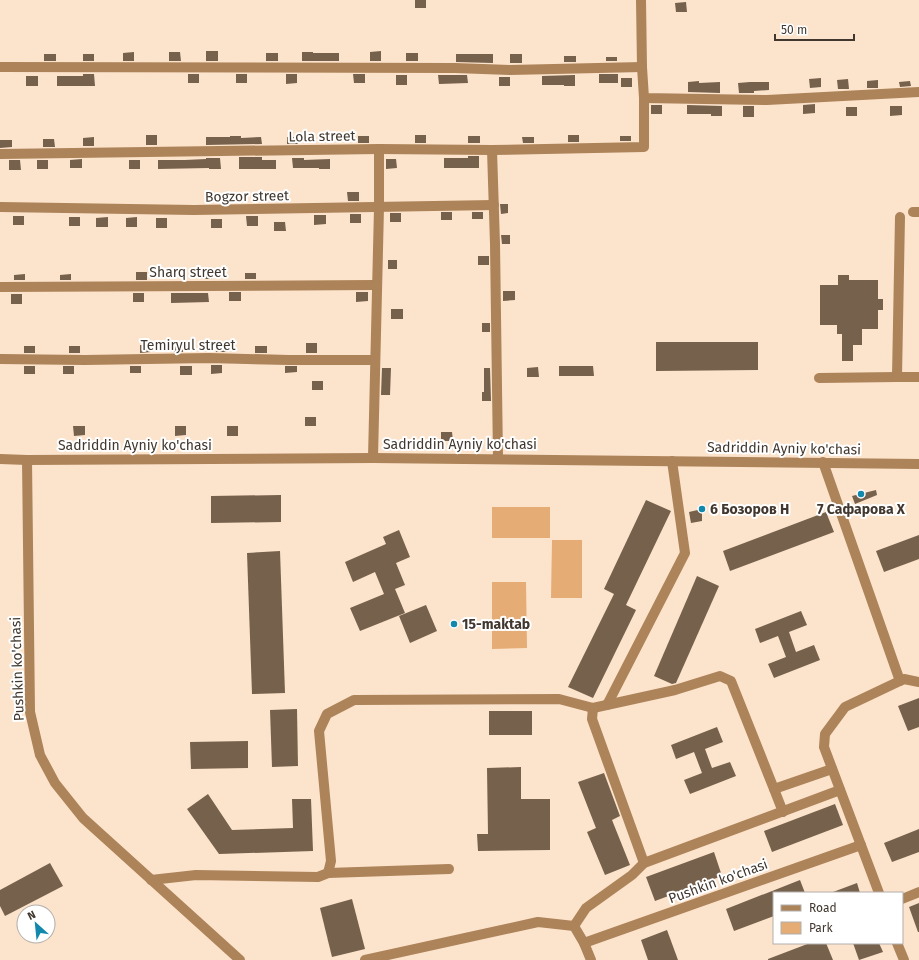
<svg xmlns="http://www.w3.org/2000/svg" width="919" height="960" viewBox="0 0 919 960" font-family="'Fira Sans',sans-serif">
<style>
.green{fill:#e6ac75}
.building{fill:#76614c}
.lines{fill:none;stroke-linecap:round;stroke-linejoin:round}
.minor{stroke:#ad8359;stroke-width:10}
.poi-dot{fill:#1188ac;stroke:#fff;stroke-width:1.5}
.labels{text-anchor:middle;stroke-width:4;stroke-linejoin:round;paint-order:stroke}
.street-label{font-size:14px;fill:#41372e;stroke:#fff}
.poi-label{font-size:14px;font-weight:bold;fill:#41372e;stroke:#fff;text-anchor:start}
</style>
<rect width="100%" height="100%" fill="#fce3cc"/>
<g class="green">
<rect x="492" y="507" width="58" height="31"/>
<path d="M552,540H582V598H551Z"/>
<path d="M492,582H526L527,648L492,649Z"/>
</g>
<g class="building">
<rect x="415" y="0" width="11" height="8"/>
<path d="M686,2L687,12H676L675,3Z"/>
<rect x="206" y="51" width="12" height="10"/>
<path d="M381,51V61H370V52Z"/>
<path d="M134,52V61H123V53Z"/>
<path d="M169,52H180L181,61H169Z"/>
<path d="M302,52H313V53H339V61H302Z"/>
<rect x="266" y="53" width="12" height="8"/>
<rect x="406" y="53" width="12" height="8"/>
<rect x="44" y="54" width="12" height="7"/>
<rect x="83" y="54" width="11" height="7"/>
<path d="M456,54H493V63L456,62Z"/>
<rect x="510" y="54" width="12" height="9"/>
<rect x="564" y="56" width="12" height="6"/>
<rect x="606" y="57" width="11" height="4"/>
<path d="M83,74H94L95,86H57V76H83Z"/>
<rect x="188" y="74" width="11" height="9"/>
<rect x="236" y="74" width="11" height="9"/>
<path d="M286,74H297V83L286,84Z"/>
<path d="M353,74H365V83H354Z"/>
<rect x="599" y="74" width="19" height="9"/>
<rect x="396" y="75" width="11" height="10"/>
<path d="M438,75H467L468,83L439,84Z"/>
<path d="M575,75V86H564V85H542V76Z"/>
<rect x="26" y="76" width="12" height="10"/>
<rect x="499" y="77" width="11" height="9"/>
<rect x="621" y="78" width="11" height="9"/>
<path d="M821,78V87L810,88L809,79Z"/>
<path d="M848,79L849,89H838L837,80Z"/>
<path d="M878,80V88H867V81Z"/>
<path d="M699,81V83L720,82V93L688,92V82Z"/>
<path d="M910,81L911,86L900,87L899,82Z"/>
<path d="M750,82H769V90L754,91V93H739L738,83Z"/>
<path d="M815,104V113L803,114V105Z"/>
<rect x="651" y="105" width="11" height="9"/>
<path d="M687,105L722,106V116H711V114H687Z"/>
<rect x="743" y="106" width="11" height="11"/>
<path d="M890,106H902V115L890,116Z"/>
<rect x="846" y="107" width="11" height="9"/>
<rect x="146" y="135" width="11" height="10"/>
<rect x="415" y="135" width="11" height="8"/>
<rect x="568" y="135" width="11" height="7"/>
<path d="M230,136H241V138L261,137L262,144L206,145V137H230Z"/>
<rect x="358" y="136" width="11" height="7"/>
<rect x="468" y="136" width="12" height="7"/>
<rect x="620" y="136" width="11" height="5"/>
<path d="M94,137V146H83V138Z"/>
<rect x="287" y="137" width="11" height="7"/>
<path d="M522,137H534V143H523Z"/>
<path d="M43,139H54L55,147H43Z"/>
<path d="M0,140H12V147L0,148Z"/>
<path d="M468,156H479V168H444V158H468Z"/>
<path d="M239,157H262V160H276V169H239Z"/>
<path d="M206,158H220L221,169H209V168L158,169V160H185L206,159Z"/>
<path d="M292,158H304V160L330,159V169H319V168H293Z"/>
<path d="M82,159V168H70V160Z"/>
<path d="M386,159H396L397,168L386,169Z"/>
<path d="M9,160H20L21,170H9Z"/>
<rect x="37" y="160" width="11" height="9"/>
<rect x="129" y="160" width="11" height="9"/>
<path d="M347,192H359V201H348Z"/>
<path d="M500,204H508V213L501,214Z"/>
<rect x="441" y="212" width="11" height="8"/>
<rect x="472" y="212" width="11" height="7"/>
<rect x="390" y="213" width="11" height="9"/>
<rect x="350" y="214" width="11" height="9"/>
<path d="M314,215H326V224L314,225Z"/>
<rect x="13" y="216" width="11" height="9"/>
<path d="M246,216H258V226H247Z"/>
<rect x="69" y="217" width="11" height="9"/>
<path d="M108,217V227H96V218Z"/>
<path d="M137,217V227H126V218Z"/>
<rect x="156" y="218" width="11" height="10"/>
<rect x="211" y="219" width="11" height="9"/>
<path d="M274,222H285L286,231H274Z"/>
<path d="M501,235H510V244H502Z"/>
<rect x="478" y="256" width="11" height="9"/>
<rect x="388" y="260" width="9" height="9"/>
<rect x="136" y="272" width="11" height="8"/>
<rect x="245" y="273" width="11" height="6"/>
<path d="M25,274V280H14V275Z"/>
<path d="M71,274V280H60V275Z"/>
<rect x="201" y="274" width="11" height="5"/>
<path d="M838,275H849V280H878V299H883V310H878V329H862V345H853V361H842V334H837V325H820V285H838Z"/>
<path d="M503,291H515V300L503,301Z"/>
<rect x="229" y="292" width="12" height="9"/>
<path d="M356,292H368V301L356,302Z"/>
<rect x="133" y="293" width="11" height="9"/>
<path d="M171,293H208L209,302L171,303Z"/>
<rect x="11" y="294" width="11" height="10"/>
<rect x="391" y="309" width="12" height="10"/>
<rect x="482" y="323" width="8" height="9"/>
<path d="M656,342H758V370L656,371Z"/>
<rect x="306" y="343" width="11" height="10"/>
<path d="M140,345H151V352L140,353Z"/>
<rect x="171" y="345" width="12" height="7"/>
<rect x="24" y="346" width="11" height="7"/>
<rect x="69" y="346" width="11" height="7"/>
<path d="M216,346H227L228,352H216Z"/>
<rect x="255" y="346" width="12" height="7"/>
<path d="M211,365H222V373L211,374Z"/>
<rect x="24" y="366" width="11" height="8"/>
<rect x="63" y="366" width="11" height="8"/>
<rect x="130" y="366" width="11" height="7"/>
<rect x="180" y="366" width="12" height="9"/>
<path d="M285,366H297V372L285,373Z"/>
<path d="M559,366H593L594,376H559Z"/>
<path d="M538,367L539,377H527V368Z"/>
<path d="M382,368H391L390,395H381Z"/>
<path d="M484,368H490L491,401H482V392H484Z"/>
<rect x="312" y="381" width="11" height="9"/>
<rect x="305" y="417" width="11" height="9"/>
<path d="M73,426H85V435L74,436Z"/>
<path d="M175,426H186V435L175,436Z"/>
<rect x="227" y="426" width="11" height="10"/>
<path d="M441,432H452L453,441H441Z"/>
<path d="M876,490L877,495L855,504L852,496Z"/>
<path d="M281,495V522L211,523V496Z"/>
<path d="M646,500L671,511L626,605L636,610L593,698L568,687L614,594L604,589Z"/>
<path d="M702,509V521L691,523L689,512Z"/>
<path d="M826,512L834,532L730,571L723,551Z"/>
<path d="M399,530L410,557L396,563L405,585L395,589L405,613L360,631L350,608L384,594L375,572L353,582L345,562L386,544L383,537Z"/>
<path d="M919,535V559L884,572L876,551Z"/>
<path d="M280,551L285,693L252,694L247,553Z"/>
<path d="M697,576L719,586L676,683L672,684L654,676Z"/>
<path d="M426,605L437,631L410,643L399,616Z"/>
<path d="M801,611L807,625L789,632L796,652L814,645L820,660L774,678L768,664L786,657L778,636L760,643L755,629Z"/>
<path d="M919,698V727L908,731L898,706Z"/>
<path d="M297,709L298,766L272,767L270,710Z"/>
<rect x="489" y="711" width="43" height="24"/>
<path d="M717,727L723,742L705,749L712,768L730,762L736,776L690,794L684,780L702,773L694,752L676,759L671,745Z"/>
<path d="M248,741V768L191,769L190,742Z"/>
<path d="M521,767V799H550V850L478,851L477,834H488L487,768Z"/>
<path d="M604,773L620,816L612,820L630,865L605,875L587,832L596,828L578,782Z"/>
<path d="M208,794L232,830L293,828L292,799H311L313,851L219,854L187,809Z"/>
<path d="M835,804L843,825L772,852L764,831Z"/>
<path d="M919,829V852L892,862L884,843Z"/>
<path d="M714,852L722,876L655,901L646,877Z"/>
<path d="M50,863L63,886L5,916L0,906V890Z"/>
<path d="M800,880L805,893H774V916L734,931L726,909Z"/>
<path d="M857,883L860,893H833V892Z"/>
<path d="M352,899L365,949L332,957L320,908Z"/>
<path d="M919,903V932H918L909,907Z"/>
<path d="M667,930L678,960H648L641,940Z"/>
<path d="M810,943H826L833,960H768V959Z"/>
<path d="M853,943H879L883,952L859,960Z"/>
</g>
<g class="lines">
<g class="minor">
<path d="M641,0L642,67L644,98L767,100L919,92"/>
<path d="M0,67L455,68L510,70L642,67"/>
<path d="M492,150L495,244L498,458"/>
<path d="M0,154L379,149L492,150L644,147V98"/>
<path d="M0,207L194,210L494,205"/>
<path d="M913,212H919"/>
<path d="M0,287L376,285"/>
<path d="M0,359L85,360L209,358L289,360H375"/>
<path d="M897,377L900,217"/>
<path d="M819,378L897,377H919"/>
<path d="M373,458L379,208V149"/>
<path d="M0,459L27,460L373,458L919,464"/>
<path d="M27,460L30,712L40,755L55,783L83,818L240,960"/>
<path d="M823,462L900,681"/>
<path d="M607,705L685,553L672,461"/>
<path d="M593,708L592,719L644,863"/>
<path d="M774,789L783,812"/>
<path d="M328,873L449,869"/>
<path d="M151,880L196,875L318,877L328,873L331,861L319,731L327,714L354,700L559,699L593,708L675,690L720,676L731,681L774,789L832,769"/>
<path d="M879,893L824,747L825,734L845,707L904,679L919,682"/>
<path d="M902,899L919,892"/>
<path d="M574,926L586,908L632,875L644,863L840,790"/>
<path d="M574,926L584,943L591,960"/>
<path d="M584,943L861,845"/>
<path d="M897,943L904,960"/>
<path d="M365,960L538,922L574,926"/>
</g>
</g>
<g class="poi-dot">
<circle cx="861" cy="494" r="4"/>
<circle cx="702" cy="509" r="4"/>
<circle cx="454" cy="624" r="4"/>
</g>
<g class="labels">
<g class="street-label">
<text transform="translate(322 136) rotate(-1)" y="5">Lola street</text>
<text transform="translate(247 196) rotate(-1)" y="5">Bogzor street</text>
<text x="188" y="277">Sharq street</text>
<text x="188" y="350">Temiryul street</text>
<text x="460" y="449">Sadriddin Ayniy ko'chasi</text>
<text x="135" y="450">Sadriddin Ayniy ko'chasi</text>
<text transform="translate(784 448) rotate(1)" y="5">Sadriddin Ayniy ko'chasi</text>
<text transform="translate(17 669) rotate(-92)" y="5">Pushkin ko'chasi</text>
<text transform="translate(718 881) rotate(-20)" y="5">Pushkin ko'chasi</text>
</g>
<g class="poi-label">
<text x="710" y="514">6 Бозоров Н</text>
<text x="861" y="514" text-anchor="middle">7 Сафарова Х</text>
<text x="462" y="629">15-maktab</text>
</g>
</g>
<rect x="773" y="892" width="130" height="52" fill="#ffffff" stroke="#b3afab"/>
<rect x="781" y="905" width="20" height="6" fill="#ad8359" stroke="#b3afab"/>
<text x="809" y="912" font-size="12" fill="#41372e">Road</text>
<rect x="781" y="922" width="20" height="12" fill="#e6ac75" stroke="#b3afab"/>
<text x="809" y="932" font-size="12" fill="#41372e">Park</text>
<g transform="translate(36 924) rotate(333)"><circle r="19" fill="#ffffff" stroke="#b3afab"/>
<path d="M0-3L7 15L0 10L-7 15Z" fill="#1188ac"/>
<text y="-6" font-size="11" font-weight="bold" text-anchor="middle" fill="#41372e">N</text>
</g>
<path d="M775 34v6h79v-6" fill="none" stroke="#41372e" stroke-width="2"/>
<text x="781" y="34" font-size="12" fill="#41372e" stroke="#ffffff" stroke-width="3" paint-order="stroke">50 m</text>
</svg>
